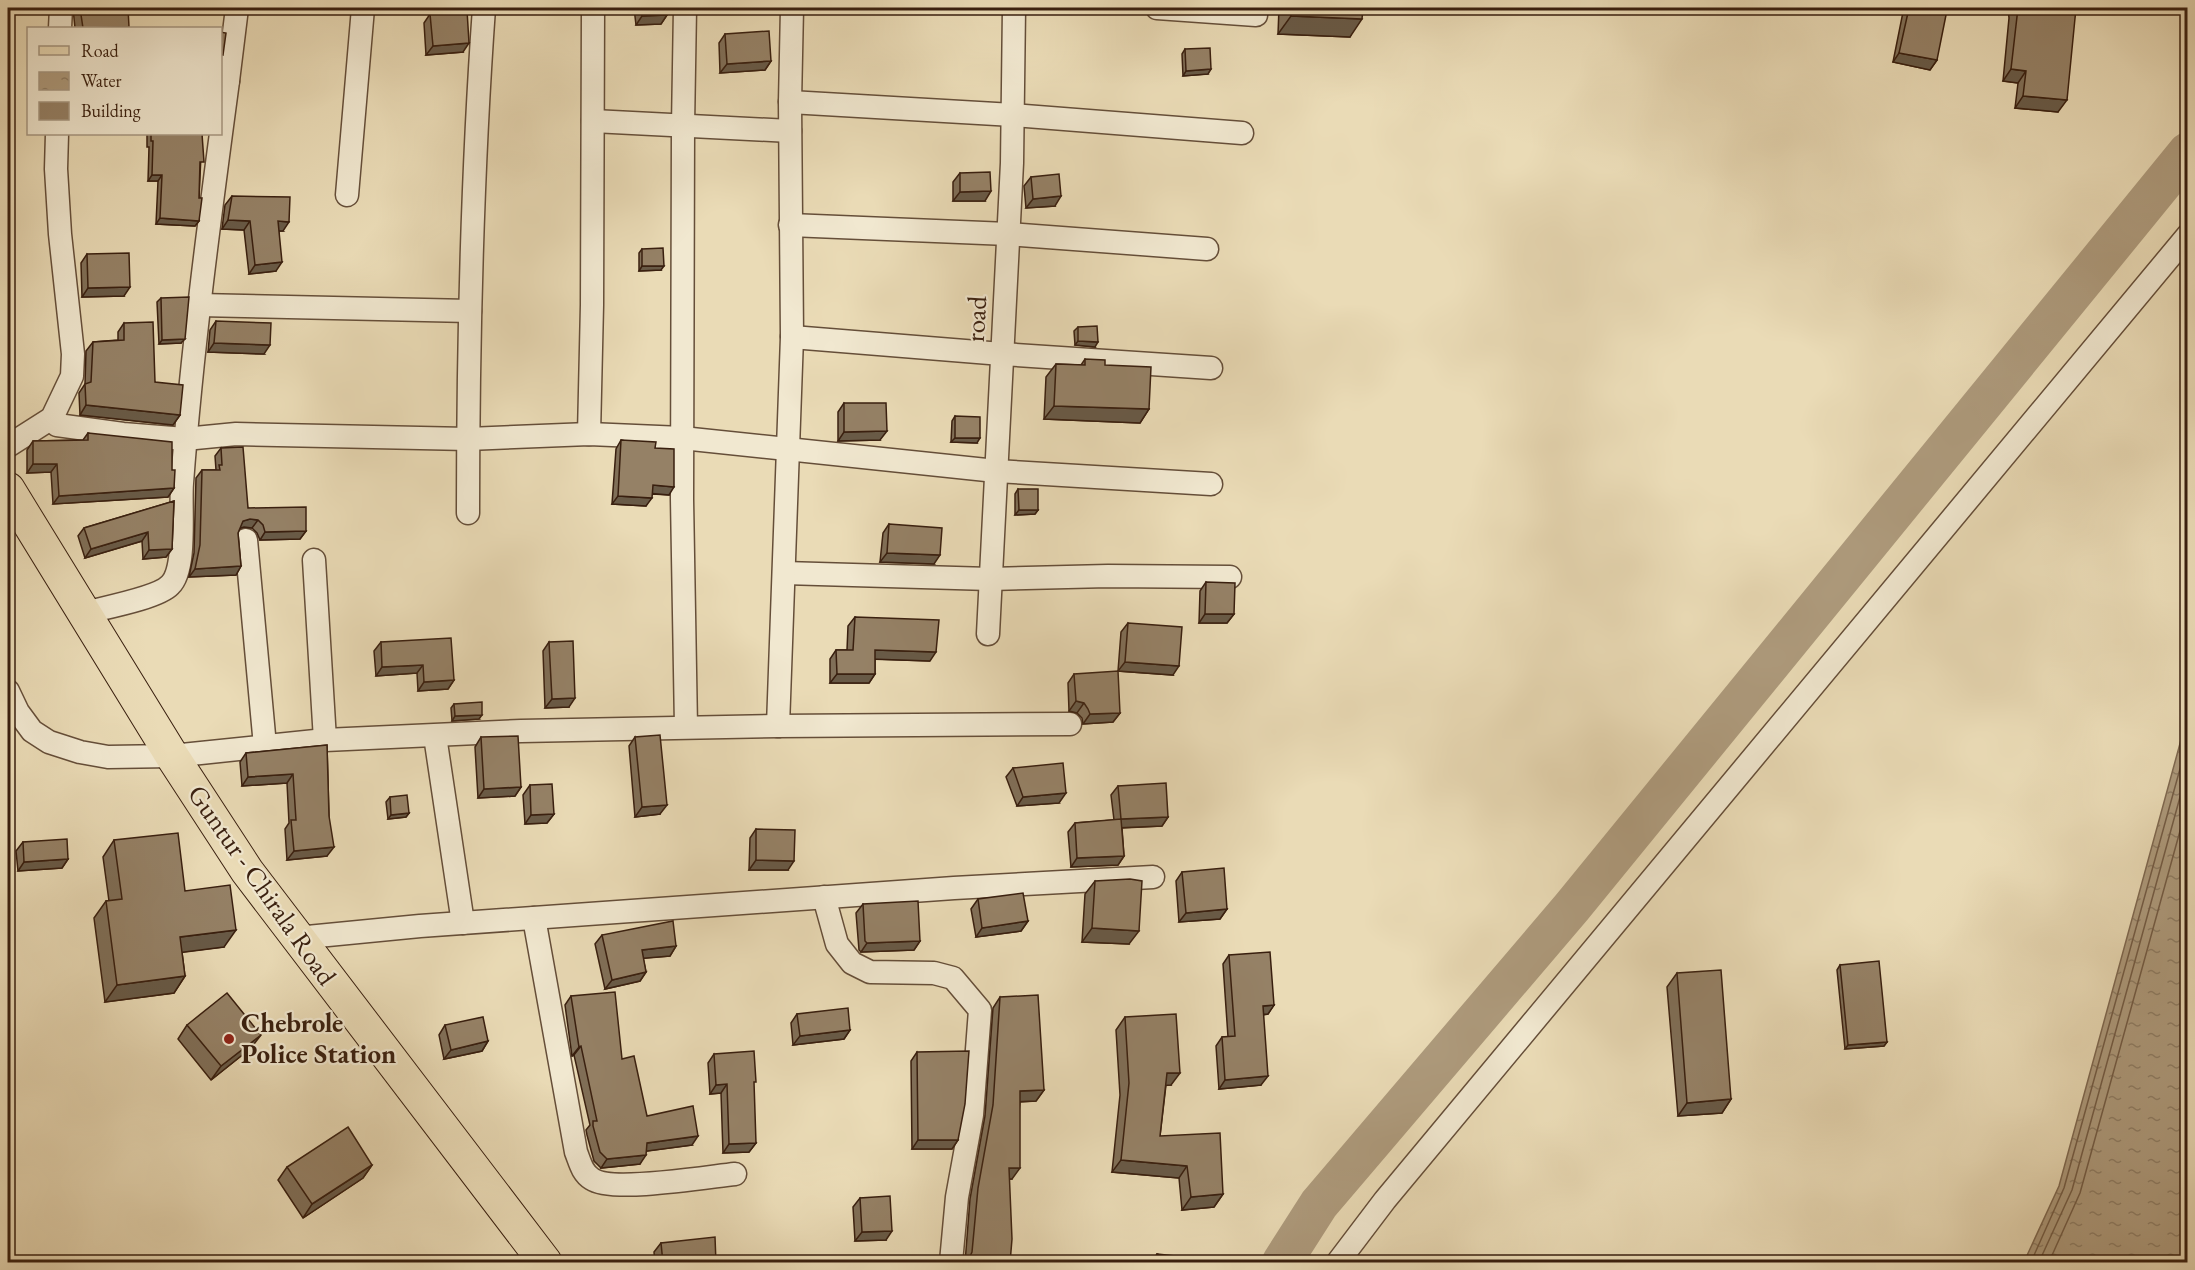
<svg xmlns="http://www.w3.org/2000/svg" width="2195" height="1270" viewBox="0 0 2195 1270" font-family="'EB Garamond',serif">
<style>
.water{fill:url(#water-ripples);stroke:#7f6951;stroke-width:1.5}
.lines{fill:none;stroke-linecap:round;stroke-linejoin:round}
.shore{stroke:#745d46;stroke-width:1.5}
.river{stroke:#ae9b7d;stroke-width:40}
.minor-casing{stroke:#654e39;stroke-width:25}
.primary-casing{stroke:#391f0f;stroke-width:35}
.minor{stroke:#f1e8d0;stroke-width:22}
.primary{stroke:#eadbb6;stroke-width:33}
.wall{fill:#806f58;stroke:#391f0f;stroke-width:1.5}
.shaded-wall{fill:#685a47;stroke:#391f0f;stroke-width:1.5}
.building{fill:#958166;stroke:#391f0f;stroke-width:1.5}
.poi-dot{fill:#8f2418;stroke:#f1e8d0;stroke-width:2}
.labels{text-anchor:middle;stroke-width:4.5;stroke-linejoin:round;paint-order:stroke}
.street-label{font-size:27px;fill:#391f0f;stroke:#f1e8d0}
.poi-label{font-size:27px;font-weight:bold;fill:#391f0f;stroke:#f1e8d0;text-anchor:start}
</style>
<defs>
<pattern id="water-ripples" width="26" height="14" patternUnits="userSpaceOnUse" patternTransform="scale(1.5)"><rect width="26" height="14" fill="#ae9b7d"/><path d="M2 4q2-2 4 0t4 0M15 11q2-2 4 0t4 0" fill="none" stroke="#8f7e65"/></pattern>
</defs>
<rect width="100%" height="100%" fill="#eadbb6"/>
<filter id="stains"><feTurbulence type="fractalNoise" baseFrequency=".00333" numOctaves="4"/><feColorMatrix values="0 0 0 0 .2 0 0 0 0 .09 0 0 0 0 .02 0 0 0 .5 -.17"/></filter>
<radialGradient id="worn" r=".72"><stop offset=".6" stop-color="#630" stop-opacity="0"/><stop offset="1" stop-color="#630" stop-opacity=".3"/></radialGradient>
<path class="water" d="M2187,718V1262H2024L2059,1186Z"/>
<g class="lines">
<g class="shore">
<path d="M2031,1262L2064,1188L2188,740"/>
<path d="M2039,1262L2072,1190L2188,768"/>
<path d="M2049,1262L2080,1193L2188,802"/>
</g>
<path class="river" d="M1282,1262L1319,1204L1572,907L2188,152"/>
<defs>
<g id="minor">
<path d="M685,8L683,126L682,499L686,727"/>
<path d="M1157,8L1256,15"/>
<path d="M60,28L61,8"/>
<path d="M228,81L237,8"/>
<path d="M790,102L1013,115L1242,133"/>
<path d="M593,121L790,131"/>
<path d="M347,195L363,8"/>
<path d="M790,225L1008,234L1207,249"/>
<path d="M199,305L470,311"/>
<path d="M792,337L1002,354L1211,368"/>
<path d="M52,418L57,425L123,434L185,439L236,434L468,439L589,434L682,438L996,471L1211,484"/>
<path d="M589,434L592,305L593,8"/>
<path d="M8,446L52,418L72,376L73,354L60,234L56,169L57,134"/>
<path d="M468,513C468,344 472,176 484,8"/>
<path d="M246,540L265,746"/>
<path d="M314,560L325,740"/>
<path d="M784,573L990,579L1108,576L1230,577"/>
<path d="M84,613C103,608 158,598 170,585C187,569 180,508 182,483C192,349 210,215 228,81H220"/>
<path d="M988,634L1012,163L1014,8"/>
<path d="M8,691L18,712L32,731L49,742L80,752L108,757L172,756L325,740L521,731L778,726L1070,724"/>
<path d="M778,726L792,337L790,102L792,8"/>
<path d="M435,736L463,923"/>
<path d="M824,897L837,944L852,963L870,972L934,973L953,978L980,1010L972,1115L957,1197L951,1262"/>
<path d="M534,918L576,1152C580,1162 582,1173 592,1179C612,1193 707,1177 735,1174"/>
<path d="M297,938L420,926L954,888L1153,877"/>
<path d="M1338,1262L1385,1200L2188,235"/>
</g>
<path id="primary" d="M8,489L172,756L247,871L545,1262"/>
</defs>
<use href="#minor" class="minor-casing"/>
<use href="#primary" class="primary-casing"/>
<use href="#minor" class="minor"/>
<use href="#primary" class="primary"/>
</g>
<g class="wall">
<path d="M73,8H128L127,28H75Z"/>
<path d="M634,8H667V15L661,24L636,25Z"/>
<path d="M1279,8H1363L1350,37L1278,34Z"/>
<path d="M1906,8H1934L1937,60L1930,70L1893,62L1903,12Z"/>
<path d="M2008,8H2076L2058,112L2015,108L2018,83L2003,81L2009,18Z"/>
<path d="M430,14L463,52L426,55L424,23Z"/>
<path d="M725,34L771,61L765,70L720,73L719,43Z"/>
<path d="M1185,49L1208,74L1183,76L1182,54Z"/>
<path d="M147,134H202L199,198V221L195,226L156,224L158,181H148L149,147H147Z"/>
<path d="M960,173L985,201H953V182Z"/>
<path d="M1031,177L1055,206L1026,208L1024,186Z"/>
<path d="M232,196L283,231H279L276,271L249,274L244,230L222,229L225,205Z"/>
<path d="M642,249L661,270L639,271V253Z"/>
<path d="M87,254L124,296L82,297L81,263Z"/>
<path d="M161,298L181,343L159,344L157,302Z"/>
<path d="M216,321L264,354L208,352L210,330Z"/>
<path d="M124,323L155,382L180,415L173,425L80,415L79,393L85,384L86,351L93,342L118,340V332Z"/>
<path d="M1078,327L1095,347L1075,345L1074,331Z"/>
<path d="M1085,359L1149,409L1140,423L1044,419L1046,377L1056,364L1081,365Z"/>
<path d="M844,403L880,440L838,441V412Z"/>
<path d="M955,416L977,443L951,442L952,421Z"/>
<path d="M88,433L172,470L174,488L168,497L53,504L51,472L27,473V450L33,441L83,440Z"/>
<path d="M621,440L655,448L669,495L652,494L646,506L612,504L616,449Z"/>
<path d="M221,448L248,508L306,531L300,539L260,540L257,533L252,528L244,527L240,528L238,533L241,566L236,575L189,577L194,553L196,478L202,470H216L215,456Z"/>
<path d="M1018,489L1038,510L1035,514L1015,515V494Z"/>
<path d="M174,501L172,549L166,557L143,559L142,541L85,558L78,536L84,528Z"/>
<path d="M889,524L934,564L880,562L883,533Z"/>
<path d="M1206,582L1234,614L1227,623H1199L1200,591Z"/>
<path d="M855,617L930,661L875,659V674L869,683H830V659L836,650H847L848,626Z"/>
<path d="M1128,623L1173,675L1118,671L1121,632Z"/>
<path d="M381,642L454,680L448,689L418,691L417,673L376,676L374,651Z"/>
<path d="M549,642L569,707L545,708L543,651Z"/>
<path d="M1074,674L1120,713L1113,722L1083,724L1082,718L1077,713L1069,711L1068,683Z"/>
<path d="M454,704L479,719L452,721L451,708Z"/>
<path d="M481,737L521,787L515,796L478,798L475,747Z"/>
<path d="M635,737L660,814L635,817L629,746Z"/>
<path d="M327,745L329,816L327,856L287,860L285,829L289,823L287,783L242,786L240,762L246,753Z"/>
<path d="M1013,768L1059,803L1017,806L1006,777Z"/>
<path d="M530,785L554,814L547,823L525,824L523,795Z"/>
<path d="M1118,786L1168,817L1162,826L1122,828L1124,856L1118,865L1071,867L1068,832L1075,823L1114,820L1111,795Z"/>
<path d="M390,797L409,813L406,817L388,819L386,802Z"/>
<path d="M756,829L788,870H749L750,838Z"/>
<path d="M114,840L185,891L224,947L182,952L185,976L174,993L105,1002L94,918L106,901H109L103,857Z"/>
<path d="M23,842L68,859L62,868L18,871L16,851Z"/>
<path d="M1182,872L1227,909L1220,919L1179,922L1176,881Z"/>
<path d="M1095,881L1129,944L1082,942L1085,894Z"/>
<path d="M978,899L1028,921L1021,931L976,937L971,909Z"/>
<path d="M863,904L920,941L914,950L861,952L859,950L856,913Z"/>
<path d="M602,935L676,946L670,956L643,958L646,972L640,981L605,989L595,944Z"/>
<path d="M1229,955L1274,1005L1268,1014L1263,1015L1261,1085L1219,1089L1216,1046L1222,1037H1228L1223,964Z"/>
<path d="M1840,965L1887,1042L1884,1046L1845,1049L1837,970Z"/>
<path d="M1677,973L1731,1099L1722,1113L1678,1116L1667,987Z"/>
<path d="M571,996L622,1059L647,1116L692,1145L646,1151L640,1164L601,1168L594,1161L587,1135L586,1130L590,1125L574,1055L572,1056L565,1005Z"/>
<path d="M1000,997L1044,1090L1036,1101L1020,1102L1012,1179H1009L1010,1263H965L970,1199L985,1116L993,1008Z"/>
<path d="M797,1014L850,1030L844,1039L793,1045L791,1023Z"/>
<path d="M1125,1017L1171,1085H1166L1160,1136L1223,1194L1214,1207L1182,1210L1179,1178L1112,1172L1120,1095L1116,1030Z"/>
<path d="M187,1025L251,1048L211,1080L178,1039Z"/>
<path d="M445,1025L488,1041L482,1051L444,1059L439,1035Z"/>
<path d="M917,1052L958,1140L952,1149H912L911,1061Z"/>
<path d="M714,1054L756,1143L749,1152L723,1153L721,1093L710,1094L708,1063Z"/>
<path d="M372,1165L363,1178L303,1218L278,1180L287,1167Z"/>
<path d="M860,1198L886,1240L855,1241L853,1207Z"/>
<path d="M661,1243L716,1263H655L654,1252Z"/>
<path d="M1157,1254L1183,1263H1151Z"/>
</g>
<g class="shaded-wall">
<path d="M667,15L661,24L636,25L642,16Z"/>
<path d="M1291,16L1362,19L1350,37L1278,34Z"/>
<path d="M129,27L127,28H83Z"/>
<path d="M469,43L463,52L426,55L433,46Z"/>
<path d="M1899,53L1937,60L1930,70L1893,62Z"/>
<path d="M771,61L765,70L720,73L727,64Z"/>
<path d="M1211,69L1208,74L1183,76L1186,71Z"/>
<path d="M2011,69L2026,71L2018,83L2003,81Z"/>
<path d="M2023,96L2067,100L2058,112L2015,108Z"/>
<path d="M152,175H162L158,181H148Z"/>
<path d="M991,191L985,201H953L960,192Z"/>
<path d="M1061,196L1055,206L1026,208L1033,199Z"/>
<path d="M160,218L199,221L195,226L156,224Z"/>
<path d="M228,220L250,221L244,230L222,229Z"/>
<path d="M278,221L289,222L283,231H271Z"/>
<path d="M282,262L276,271L249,274L255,265Z"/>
<path d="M642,266H664L661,270L639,271Z"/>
<path d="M130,287L124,296L82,297L88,288Z"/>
<path d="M185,339L181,343L159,344L162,340Z"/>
<path d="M1078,341L1098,342L1095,347L1075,345Z"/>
<path d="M214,343L270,345L264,354L208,352Z"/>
<path d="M86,405L180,415L173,425L80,415Z"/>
<path d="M1054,406L1149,409L1140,423L1044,419Z"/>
<path d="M887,431L880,440L838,441L844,432Z"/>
<path d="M955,438H980L977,443L951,442Z"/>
<path d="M33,464H57L51,472L27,473Z"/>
<path d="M653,485L674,487L669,495L647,493Z"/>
<path d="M174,488L168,497L53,504L59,496Z"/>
<path d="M618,496L652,498L646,506L612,504Z"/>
<path d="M1019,510H1038L1035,514L1015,515Z"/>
<path d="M250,519L258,520L252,528L244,527L238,529L243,521Z"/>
<path d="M306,531L300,539L260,540L265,532Z"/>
<path d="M148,532L142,541L85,558L91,549Z"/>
<path d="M172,549L166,557L143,559L149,550Z"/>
<path d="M887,553L940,555L934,564L880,562Z"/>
<path d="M241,566L236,575L189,577L195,569Z"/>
<path d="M1205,614H1234L1227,623H1199Z"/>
<path d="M875,650L936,652L930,661L869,659Z"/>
<path d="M1125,662L1179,666L1173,675L1118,671Z"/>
<path d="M423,665L417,673L376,676L382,667Z"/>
<path d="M837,674H875L869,683H830Z"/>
<path d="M454,680L448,689L418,691L424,682Z"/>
<path d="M575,698L569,707L545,708L552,699Z"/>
<path d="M1076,701L1084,703L1077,713L1069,711Z"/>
<path d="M1120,713L1113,722L1083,724L1090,714Z"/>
<path d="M482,715L479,719L452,721L455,716Z"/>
<path d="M293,774L287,783L242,786L248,777Z"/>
<path d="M521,787L515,796L478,798L484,789Z"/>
<path d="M1066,793L1059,803L1017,806L1023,797Z"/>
<path d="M667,805L660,814L635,817L642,807Z"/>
<path d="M409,813L406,817L388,819L391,815Z"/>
<path d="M554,814L547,823L525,824L531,815Z"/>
<path d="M1168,817L1162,826L1115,828L1121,819Z"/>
<path d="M334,847L327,856L287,860L294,851Z"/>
<path d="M1124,856L1118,865L1071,867L1077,858Z"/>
<path d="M68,859L62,868L18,871L24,862Z"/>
<path d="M756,860L794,861L788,870H749Z"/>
<path d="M1227,909L1220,919L1179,922L1186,913Z"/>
<path d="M1028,921L1021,931L976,937L982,928Z"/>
<path d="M1092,928L1139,931L1129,944L1082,942Z"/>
<path d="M236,930L224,947L169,954L180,937Z"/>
<path d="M920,941L914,950L861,952L867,943Z"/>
<path d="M676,946L670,956L635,959L642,950Z"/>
<path d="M646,972L640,981L605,989L612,980Z"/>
<path d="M185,976L174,993L105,1002L117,985Z"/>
<path d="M1274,1005L1268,1014L1256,1015L1263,1006Z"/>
<path d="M850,1030L844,1039L793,1045L800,1036Z"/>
<path d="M261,1035L251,1048L211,1080L221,1066Z"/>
<path d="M488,1041L482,1051L444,1059L451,1050Z"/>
<path d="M1887,1042L1884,1046L1845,1049L1848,1045Z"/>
<path d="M581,1046L574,1055L572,1056L579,1047Z"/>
<path d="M1167,1073H1180L1171,1085L1158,1086Z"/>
<path d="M1268,1076L1261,1085L1219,1089L1225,1080Z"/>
<path d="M727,1084L721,1093L710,1094L716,1085Z"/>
<path d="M1044,1090L1036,1101L1013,1102L1020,1091Z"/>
<path d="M1731,1099L1722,1113L1678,1116L1687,1103Z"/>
<path d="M698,1136L692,1145L640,1152L647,1143Z"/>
<path d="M918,1140H958L952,1149H912Z"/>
<path d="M756,1143L749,1152L723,1153L729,1144Z"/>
<path d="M646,1155L640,1164L601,1168L607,1159Z"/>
<path d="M1121,1160L1187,1166L1179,1178L1112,1172Z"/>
<path d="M372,1165L363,1178L303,1218L312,1204Z"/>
<path d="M1009,1168H1020L1012,1179H1001Z"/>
<path d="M1223,1194L1214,1207L1182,1210L1191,1197Z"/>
<path d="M892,1231L886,1240L855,1241L862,1232Z"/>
</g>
<g class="building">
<path d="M80,8H128L129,27L83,28Z"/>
<path d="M641,8H667V15L642,16Z"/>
<path d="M1291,8H1363L1362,19L1291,16Z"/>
<path d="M1909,8H1934L1947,10L1937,60L1899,53Z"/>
<path d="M2018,8H2076L2067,100L2023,96L2026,71L2011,69Z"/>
<path d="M467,10L469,43L433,46L430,14Z"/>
<path d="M769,31L771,61L727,64L725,34Z"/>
<path d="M220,32L226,33L223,55L220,54Z"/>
<path d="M1210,48L1211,69L1186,71L1185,49Z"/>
<path d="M151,134H202L204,162H200L199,198H202L199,221L160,218L162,175H152L153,141H151Z"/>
<path d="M990,172L991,191L960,192V173Z"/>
<path d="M1059,174L1061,196L1033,199L1031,177Z"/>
<path d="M232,196L290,197L289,222L278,221L282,262L255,265L250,221L228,220Z"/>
<path d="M663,248L664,266H642V249Z"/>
<path d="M129,253L130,287L88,288L87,254Z"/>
<path d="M189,297L185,339L162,340L161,298Z"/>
<path d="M216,321L271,323L270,345L214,343Z"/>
<path d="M153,322L155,382L183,385L180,415L86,405L85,384L91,382L93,342L124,340V323Z"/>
<path d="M1097,326L1098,342L1078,341V327Z"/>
<path d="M1085,359L1105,360V365L1151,367L1149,409L1054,406L1056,364L1085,365Z"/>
<path d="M844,403H886L887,431L844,432Z"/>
<path d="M955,416L980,417V438H955Z"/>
<path d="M88,433L172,442V470H175L174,488L59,496L57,464H33V441L88,440Z"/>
<path d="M621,440L656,442L655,448L674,449V487L653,485L652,498L618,496Z"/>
<path d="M243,447L248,508L306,507V531L265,532L263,525L258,520L250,519L243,521L238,533L241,566L195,569L200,545L202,470H220L219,465H222L221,448Z"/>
<path d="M1018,489H1038V510H1019Z"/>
<path d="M174,501L172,549L149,550L148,532L91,549L84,528Z"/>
<path d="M889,524L942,528L940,555L887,553Z"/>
<path d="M1206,582L1235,583L1234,614H1205Z"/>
<path d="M855,617L939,620L936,652L875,650V674H837L836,650H853Z"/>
<path d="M1128,623L1182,627L1179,666L1125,662Z"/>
<path d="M451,638L454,680L424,682L423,665L382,667L381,642Z"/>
<path d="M573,641L575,698L552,699L549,642Z"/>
<path d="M1118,671L1120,713L1090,714L1088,709L1084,703L1076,701L1074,674Z"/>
<path d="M482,702V715L455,716L454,704Z"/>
<path d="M660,735L667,805L642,807L635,737Z"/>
<path d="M518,736L521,787L484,789L481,737Z"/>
<path d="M327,745L329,816L334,847L294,851L291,820H296L293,774L248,777L246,753Z"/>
<path d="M1063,763L1066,793L1023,797L1013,768Z"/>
<path d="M1166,783L1168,817L1121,819L1118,786Z"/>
<path d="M552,784L554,814L531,815L530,785Z"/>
<path d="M407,795L409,813L391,815L390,797Z"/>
<path d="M1121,819L1124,856L1077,858L1075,823Z"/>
<path d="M756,829L795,830L794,861L756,860Z"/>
<path d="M178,833L185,891L230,885L236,930L180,937L185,976L117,985L106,901L122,899L114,840Z"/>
<path d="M67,839L68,859L24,862L23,842Z"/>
<path d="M1224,868L1227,909L1186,913L1182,872Z"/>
<path d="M1130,879L1142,881L1139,931L1092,928L1095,881Z"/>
<path d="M1023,893L1028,921L982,928L978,899Z"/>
<path d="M918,901L920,941L867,943L865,941L863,904Z"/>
<path d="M673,921L676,946L642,950L646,972L612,980L602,935Z"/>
<path d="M1270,952L1274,1005L1263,1006L1268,1076L1225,1080L1222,1037L1235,1036L1229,955Z"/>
<path d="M1879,961L1887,1042L1848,1045L1840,965Z"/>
<path d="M1721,970L1731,1099L1687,1103L1677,973Z"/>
<path d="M615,992L622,1059L634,1056L647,1116L693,1106L698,1136L647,1143L646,1155L607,1159L600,1152L593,1126V1121H597L581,1046L579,1047L571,996Z"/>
<path d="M227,993L261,1035L221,1066L187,1025Z"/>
<path d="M1038,995L1044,1090L1020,1091V1168H1009L1012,1239L1010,1263H967L972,1252L978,1188L993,1105L1000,997Z"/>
<path d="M848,1008L850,1030L800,1036L797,1014Z"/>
<path d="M1176,1014L1180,1073H1167L1160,1136L1220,1133L1223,1194L1191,1197L1187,1166L1121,1160L1129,1083L1125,1017Z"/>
<path d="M483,1017L488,1041L451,1050L445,1025Z"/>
<path d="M754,1051L756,1082H754L756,1143L729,1144L727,1084L716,1085L714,1054Z"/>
<path d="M969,1051L965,1104L958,1140H918L917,1052Z"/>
<path d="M348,1127L372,1165L312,1204L287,1167Z"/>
<path d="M890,1196L892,1231L862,1232L860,1198Z"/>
<path d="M715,1237L716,1263H663L661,1243Z"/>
<path d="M1157,1254L1184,1257L1183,1263H1156Z"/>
<path d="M819,1261L854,1263H819Z"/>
</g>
<circle class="poi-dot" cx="229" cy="1039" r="6"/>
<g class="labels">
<g class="street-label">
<text transform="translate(976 319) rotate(-87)" y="9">road</text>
<text transform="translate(262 885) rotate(55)" y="9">Guntur - Chirala Road</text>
</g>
<g class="poi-label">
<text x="241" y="1032">Chebrole<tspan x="241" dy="31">Police Station</tspan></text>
</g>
</g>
<rect width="2195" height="1270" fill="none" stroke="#eadbb6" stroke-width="30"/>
<rect x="9" y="9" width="2177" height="1252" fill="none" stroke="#391f0f" stroke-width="3"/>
<rect x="15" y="15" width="2165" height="1240" fill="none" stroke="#391f0f" stroke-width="1.5"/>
<rect x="27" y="27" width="195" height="108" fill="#f1e8d0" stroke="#a79883" stroke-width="1.5"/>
<rect x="39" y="46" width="30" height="9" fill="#eadbb6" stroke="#a79883" stroke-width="1.5"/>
<text x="81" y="57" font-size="18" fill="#391f0f">Road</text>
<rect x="39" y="72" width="30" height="18" fill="url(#water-ripples)" stroke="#a79883" stroke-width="1.5"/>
<text x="81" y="87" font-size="18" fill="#391f0f">Water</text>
<rect x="39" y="102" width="30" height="18" fill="#958166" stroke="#a79883" stroke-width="1.5"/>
<text x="81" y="117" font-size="18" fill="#391f0f">Building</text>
<rect width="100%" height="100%" filter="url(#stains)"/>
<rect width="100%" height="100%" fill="url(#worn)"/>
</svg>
